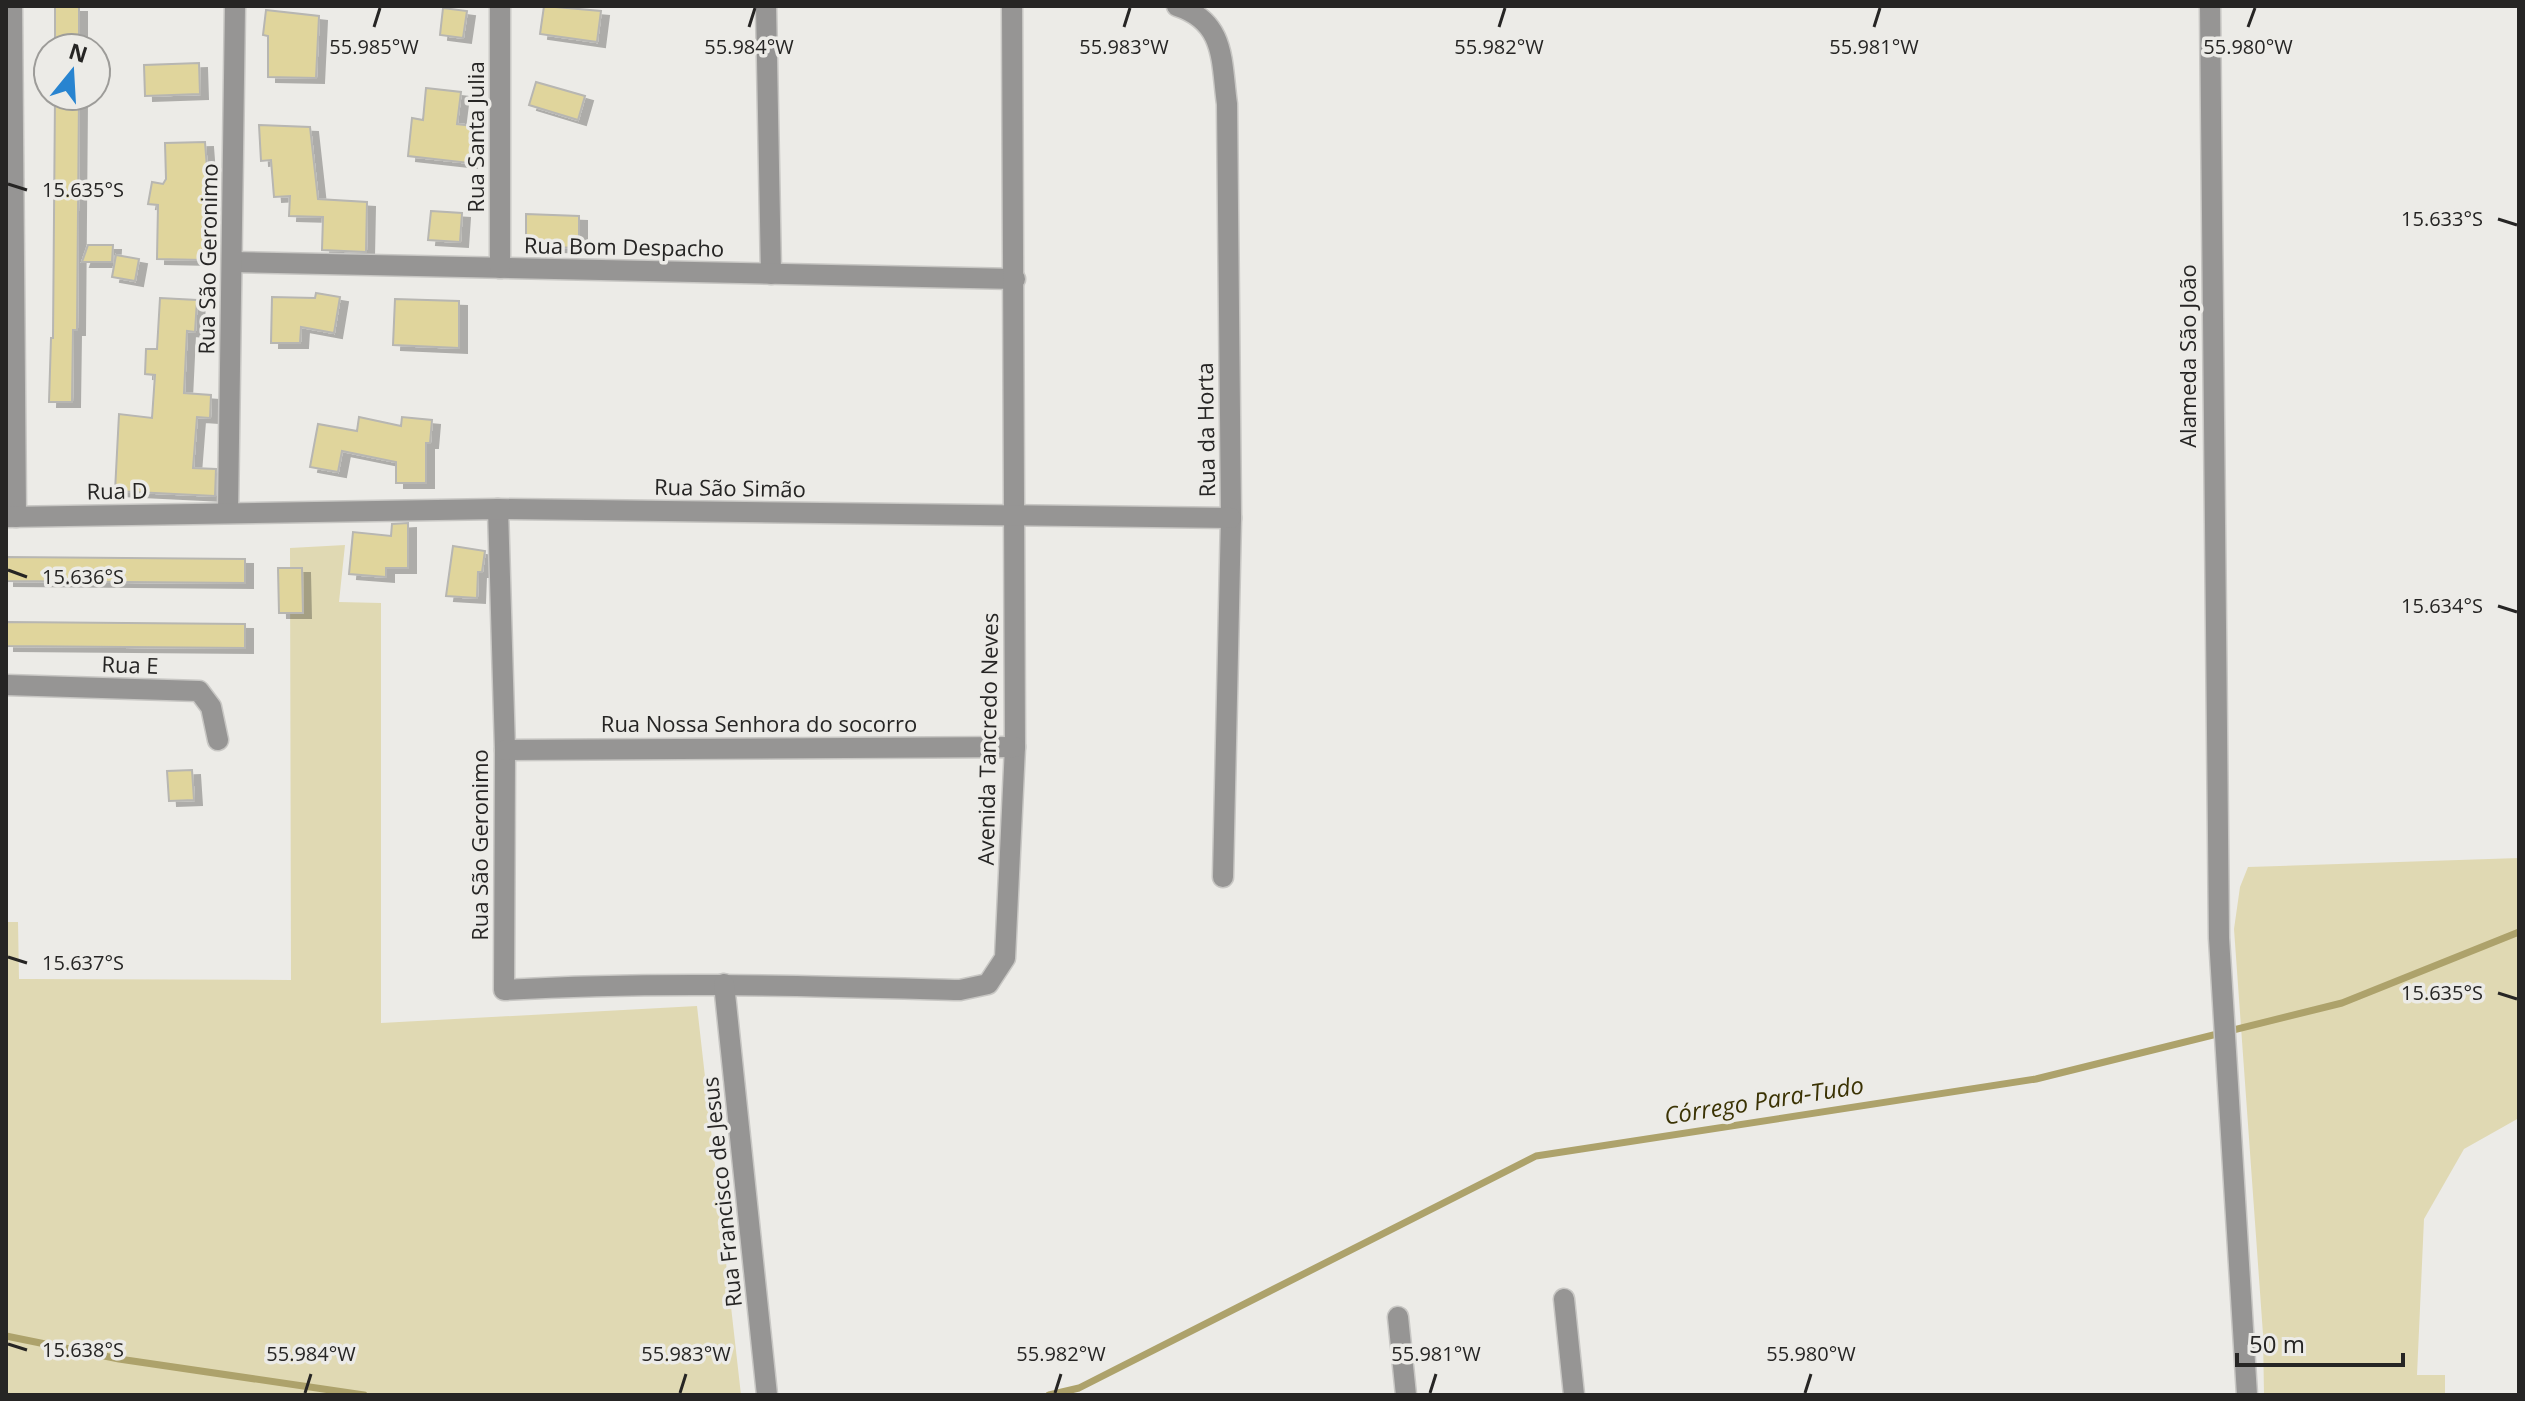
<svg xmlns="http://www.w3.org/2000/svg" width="2525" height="1401" viewBox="0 0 2525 1401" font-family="'Open Sans',sans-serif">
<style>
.green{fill:#e0d9b3}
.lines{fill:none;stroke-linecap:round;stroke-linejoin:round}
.stream{stroke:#ada26b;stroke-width:7}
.building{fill:#e0d59c;stroke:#b7b6b2;stroke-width:2;filter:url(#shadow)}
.minor-casing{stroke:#c8c7c4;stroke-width:23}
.minor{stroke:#969594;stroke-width:20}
.ticks{fill:none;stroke:#262524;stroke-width:3}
.labels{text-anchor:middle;stroke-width:7;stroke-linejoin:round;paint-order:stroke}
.street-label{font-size:22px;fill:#262524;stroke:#ecebe7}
.water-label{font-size:24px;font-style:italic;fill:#3b3304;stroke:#ecebe7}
.ticks-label{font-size:20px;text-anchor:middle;fill:#262524;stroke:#ecebe7;stroke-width:7;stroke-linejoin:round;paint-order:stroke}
</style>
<defs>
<filter id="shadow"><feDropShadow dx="8" dy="5" stdDeviation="0" flood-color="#0004"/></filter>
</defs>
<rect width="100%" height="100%" fill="#ecebe7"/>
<g class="green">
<path d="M345,545L339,602L381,603V1023L697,1006L741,1395H6V922H18L19,979L291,980L290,548Z"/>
<path d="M2519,858V1118L2464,1149L2424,1219L2417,1375H2445V1395H2264L2263,1334L2234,929L2240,887L2248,867Z"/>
</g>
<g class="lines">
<g class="stream">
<path d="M6,1336L119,1359L364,1395"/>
<path d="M1049,1395L1079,1388L1536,1156L2036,1079L2342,1003L2519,932"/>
</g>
</g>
<g class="building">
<path d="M544,6L601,11L597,42L540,34Z"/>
<rect x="55" y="7" width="24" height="41"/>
<path d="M443,8L467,11L463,38L440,35Z"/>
<path d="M266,10L319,16L316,78L268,77V36L263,35Z"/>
<path d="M199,63L200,94L145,96L144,65Z"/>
<path d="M536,82L585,96L578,120L529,105Z"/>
<path d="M426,88L461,92L457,124L474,126L469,163L408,156L412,118L423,120Z"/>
<path d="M55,96H79L77,330H73L72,402H49L51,338H53Z"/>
<path d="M259,125L310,127L318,199L367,202L366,252L322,250L323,217L289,216L290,196L274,197L271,160L261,161Z"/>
<path d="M205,142L208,181L204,260L157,259L158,205L148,204L152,182L163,184L166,179L165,143Z"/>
<path d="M431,211L462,213L460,242L428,240Z"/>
<path d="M526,214L579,216V248L526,246Z"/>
<path d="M88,245H113L112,262H82Z"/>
<path d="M116,255L139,259L135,281L112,277Z"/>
<path d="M316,293L340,297L334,333L301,327L300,343H271L272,297L315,298Z"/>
<path d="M160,298L197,300L195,332L187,331L184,393L211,395L210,418L197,417L193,468L216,469L215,496L115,491L119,414L152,418L155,375L145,374L146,349H157Z"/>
<path d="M395,299L459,301V348L393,345Z"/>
<path d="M359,417L401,426L402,417L432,420L430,443H426V483H396V462L342,451L338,472L310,467L318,424L357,431Z"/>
<path d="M408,523V568H386V577L349,574L353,532L391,536L392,524Z"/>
<path d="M453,546L485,551L482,572H478L477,598L446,596Z"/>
<path d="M6,557L245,559V583L6,581Z"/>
<path d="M278,568H302L303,613H279Z"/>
<path d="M6,622L245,624V648L6,646Z"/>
<path d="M192,770L194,800L169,801L167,771Z"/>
</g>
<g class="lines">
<defs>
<g id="minor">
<path d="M12,6L16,517"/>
<path d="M766,6L771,274"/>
<path d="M1177,6C1226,22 1221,61 1227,104L1231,518L1223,877"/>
<path d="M2210,6L2219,938L2247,1395"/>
<path d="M233,262L1015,279"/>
<path d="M500,268V6"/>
<path d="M498,509L505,750L504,990C657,981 808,986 960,990L988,984L1005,958L1015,747L1012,6"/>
<path d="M228,513L235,6"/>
<path d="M6,517L498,509L1231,518"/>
<path d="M6,685L199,691L211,707L218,740"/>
<path d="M505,750L1015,747"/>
<path d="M724,984L767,1395"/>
<path d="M1564,1299L1574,1395"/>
<path d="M1398,1317L1406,1395"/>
</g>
</defs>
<use href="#minor" class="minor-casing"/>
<use href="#minor" class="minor"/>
</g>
<path class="ticks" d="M374,27L380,8M749,27L755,8M1124,27L1130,8M1499,27L1505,8M1874,27L1880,8M2248,27L2255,8M8,184L27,190M2498,219L2517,225M8,570L27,577M2498,606L2517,612M8,957L27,963M2498,993L2517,999M8,1344L27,1350M305,1393L311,1374M680,1393L686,1374M1055,1393L1061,1374M1430,1393L1436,1374M1805,1393L1811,1374"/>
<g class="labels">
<g class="street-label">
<text transform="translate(476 137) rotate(-90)" y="8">Rua Santa Julia</text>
<text transform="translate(624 247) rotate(1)" y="8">Rua Bom Despacho</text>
<text transform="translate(208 259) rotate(-89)" y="8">Rua São Geronimo</text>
<text transform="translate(2188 356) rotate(-90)" y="8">Alameda São João</text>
<text transform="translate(1206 430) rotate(-91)" y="8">Rua da Horta</text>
<text transform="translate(730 488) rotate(1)" y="8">Rua São Simão</text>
<text transform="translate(117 491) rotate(-1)" y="8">Rua D</text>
<text transform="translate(130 665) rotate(2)" y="8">Rua E</text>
<text x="759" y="732">Rua Nossa Senhora do socorro</text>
<text transform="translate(988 739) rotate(-89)" y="8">Avenida Tancredo Neves</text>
<text transform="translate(480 845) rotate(-90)" y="8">Rua São Geronimo</text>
<text transform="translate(722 1192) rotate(-96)" y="8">Rua Francisco de Jesus</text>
</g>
<g class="water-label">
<text transform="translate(1764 1101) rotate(-9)" y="8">Córrego Para-Tudo</text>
</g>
</g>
<g class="ticks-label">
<text x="374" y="54">55.985°W</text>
<text x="749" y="54">55.984°W</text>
<text x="1124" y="54">55.983°W</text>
<text x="1499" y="54">55.982°W</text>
<text x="1874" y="54">55.981°W</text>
<text x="2248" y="54">55.980°W</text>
<text x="83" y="197">15.635°S</text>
<text x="2442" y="226">15.633°S</text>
<text x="83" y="584">15.636°S</text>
<text x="2442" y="613">15.634°S</text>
<text x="83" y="970">15.637°S</text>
<text x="2442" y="1000">15.635°S</text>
<text x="83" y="1357">15.638°S</text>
<text x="311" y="1361">55.984°W</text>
<text x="686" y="1361">55.983°W</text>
<text x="1061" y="1361">55.982°W</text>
<text x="1436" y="1361">55.981°W</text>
<text x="1811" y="1361">55.980°W</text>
</g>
<rect width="2525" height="1401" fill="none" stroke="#262524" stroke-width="16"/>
<g transform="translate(72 72) rotate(18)"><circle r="38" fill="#ecebe7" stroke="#9d9c99" stroke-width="2"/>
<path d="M0-6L14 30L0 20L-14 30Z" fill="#2884d0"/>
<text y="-12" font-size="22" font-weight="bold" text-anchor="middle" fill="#262524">N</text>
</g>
<path d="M2237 1353v12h166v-12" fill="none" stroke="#262524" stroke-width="4"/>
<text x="2249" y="1353" font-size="24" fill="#262524" stroke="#ecebe7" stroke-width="6" paint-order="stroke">50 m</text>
</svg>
